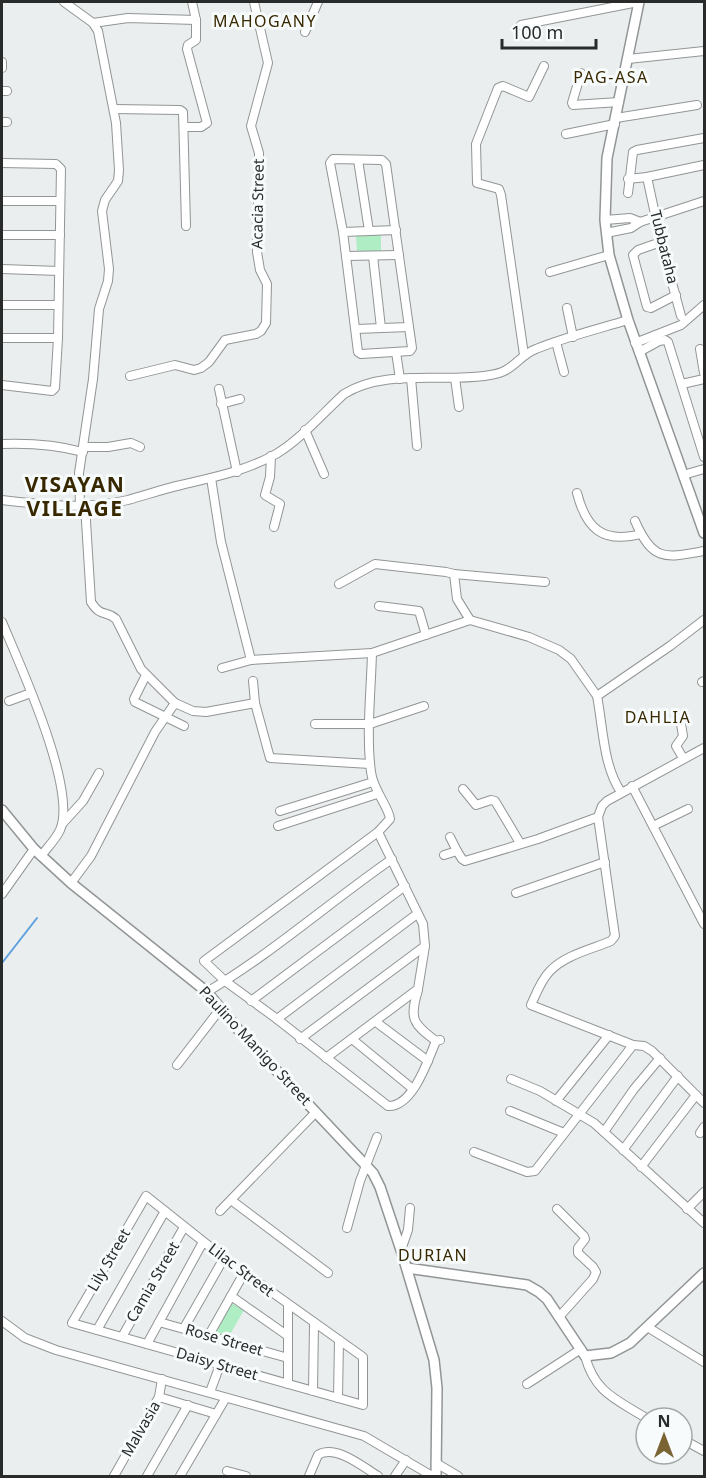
<svg xmlns="http://www.w3.org/2000/svg" width="706" height="1478" viewBox="0 0 706 1478" font-family="'Noto Sans',sans-serif">
<style>
.green{fill:#afedc4}
.lines{fill:none;stroke-linecap:round;stroke-linejoin:round}
.stream{stroke:#5ea1df;stroke-width:2}
.minor-casing{stroke:#929596;stroke-width:10}
.tertiary-casing{stroke:#929596;stroke-width:12}
.minor{stroke:#fff;stroke-width:8}
.tertiary{stroke:#fff;stroke-width:9}
.labels{text-anchor:middle;stroke-width:6;stroke-linejoin:round;paint-order:stroke}
.street-label{font-size:15px;fill:#292b2b;stroke:#f7fbfb}
.neighbourhood-label{font-size:16px;letter-spacing:1.5px;fill:#382800;stroke:#f7fbfb}
.district-label{font-size:21px;font-weight:bold;letter-spacing:1.5px;fill:#382800;stroke:#f7fbfb}
</style>
<rect width="100%" height="100%" fill="#eaeeee"/>
<g class="green">
<path d="M356,235H381V252L357,253Z"/>
<path d="M231,1303L244,1310L228,1338L216,1331Z"/>
</g>
<g class="lines">
<path class="stream" d="M2,963L37,918"/>
<defs>
<g id="minor">
<path d="M64,2L93,23L98,31L116,123L119,170L118,181L105,200L102,211L109,269L108,281L99,309L93,379L79,473L80,506"/>
<path d="M93,23L128,18L196,20"/>
<path d="M521,25L638,2"/>
<path d="M305,32L318,2"/>
<path d="M628,59L704,51"/>
<path d="M2,62V68"/>
<path d="M581,73L572,103L573,105L619,102"/>
<path d="M2,91H7"/>
<path d="M114,109L180,110L183,112L186,226"/>
<path d="M616,118L697,105"/>
<path d="M2,122H7"/>
<path d="M184,127H201L207,123L187,49L188,45L196,40V20L192,2"/>
<path d="M566,134L615,124"/>
<path d="M333,159L382,160L386,164L409,327L412,348L410,351L361,354L358,352L343,232L330,163Z"/>
<path d="M358,160L369,231"/>
<path d="M2,163L56,164L61,169L58,338L55,388L52,391L2,385"/>
<path d="M647,177L661,242L681,316"/>
<path d="M628,179L647,177L704,165"/>
<path d="M628,193L633,152L637,150L704,138"/>
<path d="M2,201H60"/>
<path d="M605,220L630,218L640,222"/>
<path d="M343,232L396,230"/>
<path d="M606,233L631,228L640,222L704,201"/>
<path d="M2,235H60"/>
<path d="M661,242L638,250L633,255L647,307L651,308L676,295"/>
<path d="M346,256L399,255"/>
<path d="M373,256L381,328"/>
<path d="M2,269L59,271"/>
<path d="M550,272L609,255"/>
<path d="M2,305H58"/>
<path d="M567,308L573,337"/>
<path d="M356,329L409,327"/>
<path d="M2,338H58"/>
<path d="M556,342L564,372"/>
<path d="M635,343L681,325L704,305"/>
<path d="M700,349L704,373"/>
<path d="M396,352L400,379"/>
<path d="M639,352L659,341L665,340L668,342L704,457"/>
<path d="M524,355L501,195L499,189L477,183L476,144L498,88L503,86L529,97L544,66"/>
<path d="M130,376L175,365L194,370L201,368L209,362L225,340L256,334L261,331L266,323L267,284L260,270L257,252L259,153L251,126L268,63L254,2"/>
<path d="M411,378L417,446"/>
<path d="M455,378L459,407"/>
<path d="M682,384L704,379"/>
<path d="M219,389L237,472"/>
<path d="M221,404L240,399"/>
<path d="M305,430L324,474"/>
<path d="M2,444C29,443 57,445 83,452"/>
<path d="M84,447H108L131,443L140,447"/>
<path d="M271,456L270,477L265,495L280,504L274,527"/>
<path d="M683,475L704,469"/>
<path d="M211,478L221,542L251,660"/>
<path d="M577,493C586,528 602,544 641,534"/>
<path d="M2,500C44,505 86,510 128,500C146,495 163,489 181,485C214,477 246,471 276,454C301,439 322,414 344,394C385,369 438,382 484,376C491,375 500,374 506,370C517,364 524,353 536,349C565,337 598,329 628,320"/>
<path d="M85,505L91,602C101,618 106,610 116,619L141,669L175,703"/>
<path d="M635,521C653,562 665,558 704,551"/>
<path d="M454,574L545,582"/>
<path d="M339,584L375,564L446,572L454,574L457,599L470,620"/>
<path d="M379,606L419,611L426,635"/>
<path d="M2,622C19,663 78,790 60,830C56,839 47,848 41,856"/>
<path d="M372,653C371,691 366,735 371,772C373,790 389,807 390,819L378,832L204,961L225,981L277,1019L388,1106C413,1107 428,1060 436,1041"/>
<path d="M222,668L251,660L372,653L470,620L529,637L559,650L571,659L597,696L670,646L704,620"/>
<path d="M146,675L134,699L135,702L184,726"/>
<path d="M253,681L255,703L270,758L370,764"/>
<path d="M702,682L704,681"/>
<path d="M597,696C603,726 603,766 621,792"/>
<path d="M9,701L31,693"/>
<path d="M680,718L683,736L676,746L683,758"/>
<path d="M315,724H370L424,706"/>
<path d="M632,786L704,924"/>
<path d="M463,789L476,805L491,800L495,801L520,843"/>
<path d="M280,811L373,782"/>
<path d="M63,823L83,801L99,773"/>
<path d="M278,826L377,794"/>
<path d="M653,826L688,809"/>
<path d="M450,837L457,851"/>
<path d="M444,855L457,851L462,859L465,861L538,839L598,817"/>
<path d="M71,883L91,856L155,732L175,703L193,711L206,712L255,703"/>
<path d="M516,893L605,862"/>
<path d="M2,894L34,849"/>
<path d="M418,990C409,1019 413,1024 436,1041L440,1040"/>
<path d="M207,992C271,954 330,902 392,859"/>
<path d="M251,1001L405,886"/>
<path d="M277,1019L417,914"/>
<path d="M376,1022L428,1061"/>
<path d="M300,1039L425,946"/>
<path d="M352,1039L413,1089"/>
<path d="M633,1045L531,1005C536,994 541,980 550,971C565,955 592,949 611,941L615,936L598,817L602,806L607,801L704,748"/>
<path d="M326,1058L418,989L425,946L423,924L378,832"/>
<path d="M177,1065L221,1008"/>
<path d="M511,1079L540,1091L594,1123L704,1223"/>
<path d="M556,1101L609,1035"/>
<path d="M510,1111L564,1133"/>
<path d="M604,1132L634,1089L660,1058"/>
<path d="M700,1133L704,1127"/>
<path d="M623,1150L678,1076"/>
<path d="M474,1152L527,1172L535,1171L633,1045L644,1046L652,1051L704,1103"/>
<path d="M641,1167L696,1095"/>
<path d="M146,1196L224,1258L363,1357V1405L72,1323Z"/>
<path d="M231,1200L328,1273"/>
<path d="M557,1209L584,1236L585,1239L578,1248V1253L593,1267L596,1272L593,1279L559,1317"/>
<path d="M687,1209L704,1192"/>
<path d="M220,1211L316,1112"/>
<path d="M347,1228L360,1181L377,1137"/>
<path d="M401,1250L408,1230L410,1208"/>
<path d="M231,1296L288,1336"/>
<path d="M288,1305V1384"/>
<path d="M2,1321L25,1338L56,1350L364,1436L432,1476"/>
<path d="M159,1322L288,1358"/>
<path d="M184,1328L224,1258"/>
<path d="M649,1328L704,1362"/>
<path d="M97,1330L165,1211"/>
<path d="M209,1335L244,1273"/>
<path d="M122,1337L184,1227"/>
<path d="M147,1344L203,1242"/>
<path d="M585,1356C595,1393 616,1399 646,1418"/>
<path d="M527,1384L581,1349"/>
<path d="M313,1391L314,1323"/>
<path d="M210,1392L220,1365"/>
<path d="M159,1397L216,1414"/>
<path d="M338,1398L339,1340"/>
<path d="M682,1439L704,1451"/>
<path d="M436,1463L458,1476"/>
<path d="M227,1471L246,1476"/>
<path d="M114,1476L159,1397L162,1379"/>
<path d="M147,1476L188,1405"/>
<path d="M180,1476L224,1401"/>
<path d="M309,1476L318,1455C336,1444 363,1467 378,1476"/>
<path d="M395,1476L406,1460"/>
</g>
<g id="tertiary">
<path d="M639,2L607,158L605,220L609,255L628,320L704,533"/>
<path d="M2,810L34,849L71,883L207,992L241,1033L373,1173L380,1187L401,1250L434,1360L437,1388L436,1476"/>
<path d="M407,1268L527,1285L539,1292L547,1299L585,1356L611,1353L630,1343L704,1273"/>
</g>
</defs>
<use href="#minor" class="minor-casing"/>
<use href="#tertiary" class="tertiary-casing"/>
<use href="#minor" class="minor"/>
<use href="#tertiary" class="tertiary"/>
</g>
<g class="labels">
<g class="street-label">
<text transform="translate(258 204) rotate(-89)" y="5">Acacia Street</text>
<text transform="translate(664 247) rotate(76)" y="5">Tubbataha</text>
<text transform="translate(255 1046) rotate(47)" y="5">Paulino Manigo Street</text>
<text transform="translate(109 1260) rotate(-60)" y="5">Lily Street</text>
<text transform="translate(241 1270) rotate(37)" y="5">Lilac Street</text>
<text transform="translate(153 1282) rotate(-60)" y="5">Camia Street</text>
<text transform="translate(224 1340) rotate(16)" y="5">Rose Street</text>
<text transform="translate(217 1364) rotate(16)" y="5">Daisy Street</text>
<text transform="translate(141 1429) rotate(-60)" y="5">Malvasia</text>
</g>
<g class="neighbourhood-label">
<text x="265" y="27">MAHOGANY</text>
<text x="611" y="83">PAG-ASA</text>
<text x="658" y="723">DAHLIA</text>
<text x="433" y="1261">DURIAN</text>
</g>
<g class="district-label">
<text x="75" y="492">VISAYAN<tspan x="75" dy="24">VILLAGE</tspan></text>
</g>
</g>
<rect width="706" height="1478" fill="none" stroke="#292b2b" stroke-width="6"/>
<g transform="translate(664 1436)"><circle r="28" fill="#f7fbfb" stroke="#a5a8a8" stroke-width="1.5"/>
<path d="M0-4.5L10 22L0 15L-10 22Z" fill="#7a6433"/>
<text y="-9" font-size="16" font-weight="bold" text-anchor="middle" fill="#292b2b">N</text>
</g>
<path d="M502 39v9h94v-9" fill="none" stroke="#292b2b" stroke-width="3"/>
<text x="511" y="39" font-size="18" fill="#292b2b" stroke="#f7fbfb" stroke-width="4.5" paint-order="stroke">100 m</text>
</svg>
